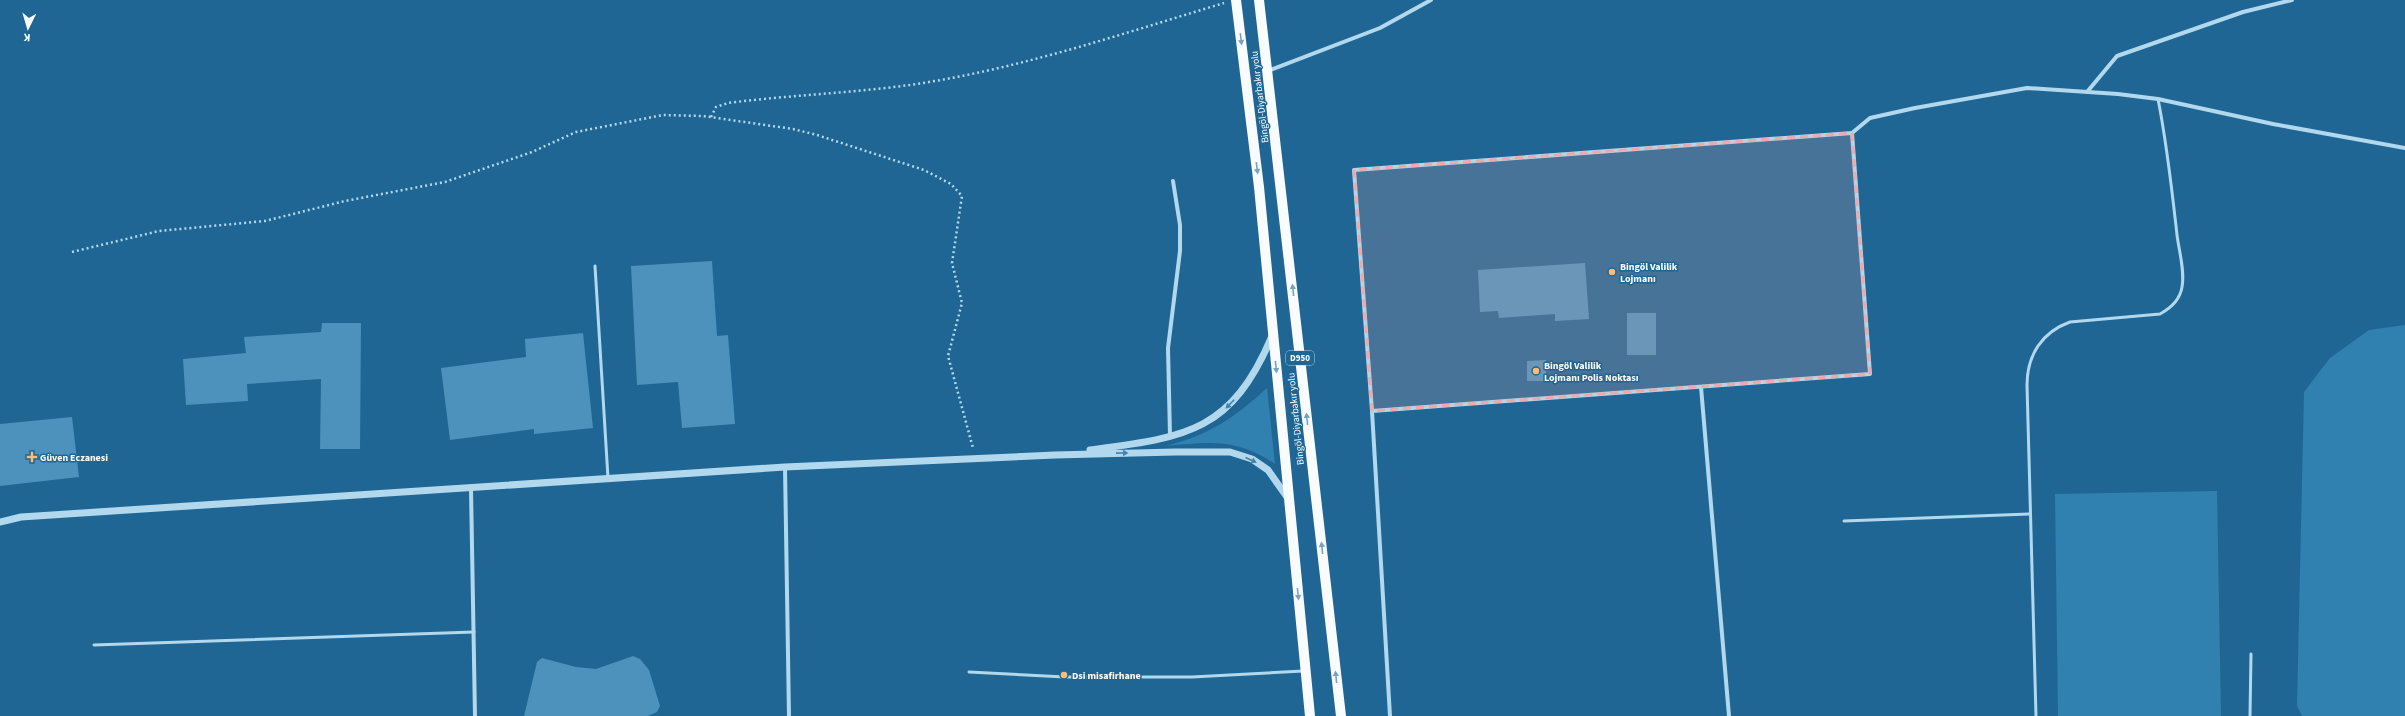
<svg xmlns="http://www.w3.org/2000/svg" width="2405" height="716" viewBox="0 0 2405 716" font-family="'Source Sans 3',sans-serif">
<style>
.green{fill:#3080b0}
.building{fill:#4c92bc}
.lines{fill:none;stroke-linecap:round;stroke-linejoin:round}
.path{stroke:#b2d8ee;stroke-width:2.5;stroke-dasharray:2 3;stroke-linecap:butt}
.service{stroke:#b2d8ee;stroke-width:3}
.minor{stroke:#b2d8ee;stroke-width:4}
.tertiary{stroke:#b2d8ee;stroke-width:7}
.primary{stroke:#f9fcff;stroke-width:10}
.oneway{fill:#76a2bf}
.oneway2{fill:#4482aa}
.marked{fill:#efa9a9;fill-opacity:0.2;stroke:#efa9a9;stroke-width:3;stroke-dasharray:8 5;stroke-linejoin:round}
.poi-dot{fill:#fcbc73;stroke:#1f6694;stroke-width:1.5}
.labels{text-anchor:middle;stroke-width:3;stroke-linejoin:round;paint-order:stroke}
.shield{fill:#1f6694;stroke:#bcd1df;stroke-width:1}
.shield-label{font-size:9px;font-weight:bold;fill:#fff}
.street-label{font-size:10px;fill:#fff;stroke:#1f6694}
.poi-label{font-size:10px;font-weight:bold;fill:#fff;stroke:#1f6694;text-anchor:start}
</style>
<rect width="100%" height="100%" fill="#1f6694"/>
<g class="green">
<path d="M2405,325V716H2302L2297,706L2304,392L2330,358L2369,330Z"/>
<path d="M1267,388L1275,464C1237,438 1209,442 1166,446C1209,435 1234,418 1267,388Z"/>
<path d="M2217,491L2221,716H2058L2055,494Z"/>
</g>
<g class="building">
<path d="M712,261L717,336L728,335L735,424L682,428L678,382L637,385L631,266Z"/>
<path d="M1585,263L1589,319L1555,321V314L1499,318L1498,311L1480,312L1478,270Z"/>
<rect x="1627" y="313" width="29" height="42"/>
<path d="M322,323H361L360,449H320L321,379L247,384L248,401L186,405L183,359L246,353L244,337L321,332Z"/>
<path d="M583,333L593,428L534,434V429L450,440L441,368L526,357L525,339Z"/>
<path d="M1546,360V381H1527V361Z"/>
<path d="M72,417L79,477L0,486V424Z"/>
<path d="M633,656L640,659L649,670L660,706L657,712L648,716H524L537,662L542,658L576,667L596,669Z"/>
</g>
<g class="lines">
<g class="path">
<path d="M711,117L716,107L728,103C797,94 866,93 935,81C1034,64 1128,32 1224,3"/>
<path d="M72,252L159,231L265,221L345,201L445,182L532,152L576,132L663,115L703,116L793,129L817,135L924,170L951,184L962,196L952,263L962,303L948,356L973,448"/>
</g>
<g class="service">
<path d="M595,266L608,478"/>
<path d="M1844,521L2029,514"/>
<path d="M94,645L474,632"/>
<path d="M969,672L1065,677H1192L1303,671"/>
<path d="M2036,716L2027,385C2027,355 2042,332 2070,322L2160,314C2171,308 2180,300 2182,287C2185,271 2179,251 2177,235C2172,190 2167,144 2158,99"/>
<path d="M2250,716L2251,654"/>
</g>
<g class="minor">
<path d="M1268,71L1380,28L1431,0"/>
<path d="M2087,92L2117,56L2243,12L2292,0"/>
<path d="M1701,387L1729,716"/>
<path d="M1372,411L1870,374L1852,133"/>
<path d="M1170,436L1168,348L1180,251V225L1173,181"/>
<path d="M785,467L789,716"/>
<path d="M471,489L475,716"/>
<path d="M1390,716L1372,411L1354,170L1852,133L1870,118L1915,108L2027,88L2118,94L2158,99L2273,124L2405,148"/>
</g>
<g class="tertiary">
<path d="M1090,450C1186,437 1231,433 1272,336"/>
<path d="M0,522L21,517L785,467L1055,455L1175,452H1230L1252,459L1268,470L1287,497"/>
</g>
<g class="primary">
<path d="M1236,0L1259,187L1310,716"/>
<path d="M1259,0L1341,716"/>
</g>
</g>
<defs><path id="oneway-solid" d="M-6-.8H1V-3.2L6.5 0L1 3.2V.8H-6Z"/></defs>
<g class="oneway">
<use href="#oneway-solid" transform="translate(1241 39) rotate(83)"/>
<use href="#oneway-solid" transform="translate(1257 168) rotate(83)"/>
<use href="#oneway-solid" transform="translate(1293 290) rotate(-96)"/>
<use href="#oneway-solid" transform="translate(1276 367) rotate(84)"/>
<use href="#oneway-solid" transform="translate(1307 419) rotate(-96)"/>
<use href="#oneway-solid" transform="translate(1322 548) rotate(-96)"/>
<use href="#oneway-solid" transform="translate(1298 594) rotate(84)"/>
<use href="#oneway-solid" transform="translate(1336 677) rotate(-96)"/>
</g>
<g class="oneway2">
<use href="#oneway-solid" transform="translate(1230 404) rotate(134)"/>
<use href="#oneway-solid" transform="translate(1122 453) rotate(-1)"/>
<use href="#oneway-solid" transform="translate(1251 460) rotate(25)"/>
</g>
<path class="marked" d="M1852,133L1870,374L1372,411L1354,170Z"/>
<g class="poi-dot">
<circle cx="1612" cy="272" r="4"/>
<circle cx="1536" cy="371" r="4"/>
<path d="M30 451h4v4h4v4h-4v4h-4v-4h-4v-4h4z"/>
<circle cx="1064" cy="675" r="4"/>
</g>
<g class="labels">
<rect class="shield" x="1286" y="351" width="28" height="14" rx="3"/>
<g class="shield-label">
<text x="1300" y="361">D950</text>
</g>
<g class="street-label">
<text transform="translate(1259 97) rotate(-97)" y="4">Bingöl-Diyarbakır yolu</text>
<text transform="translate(1295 419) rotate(-96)" y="4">Bingöl-Diyarbakır yolu</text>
</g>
<g class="poi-label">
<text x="1620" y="270">Bingöl Valilik<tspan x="1620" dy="12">Lojmanı</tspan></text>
<text x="1544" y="369">Bingöl Valilik<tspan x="1544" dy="12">Lojmanı Polis Noktası</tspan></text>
<text x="40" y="461">Güven Eczanesi</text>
<text x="1072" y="679">Dsi misafirhane</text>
</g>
</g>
<g transform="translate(28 28) rotate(185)" stroke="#1f6694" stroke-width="3" paint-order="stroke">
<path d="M0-3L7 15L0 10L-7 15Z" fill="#ffffff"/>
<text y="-6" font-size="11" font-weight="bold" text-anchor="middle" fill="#ffffff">K</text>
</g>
</svg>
